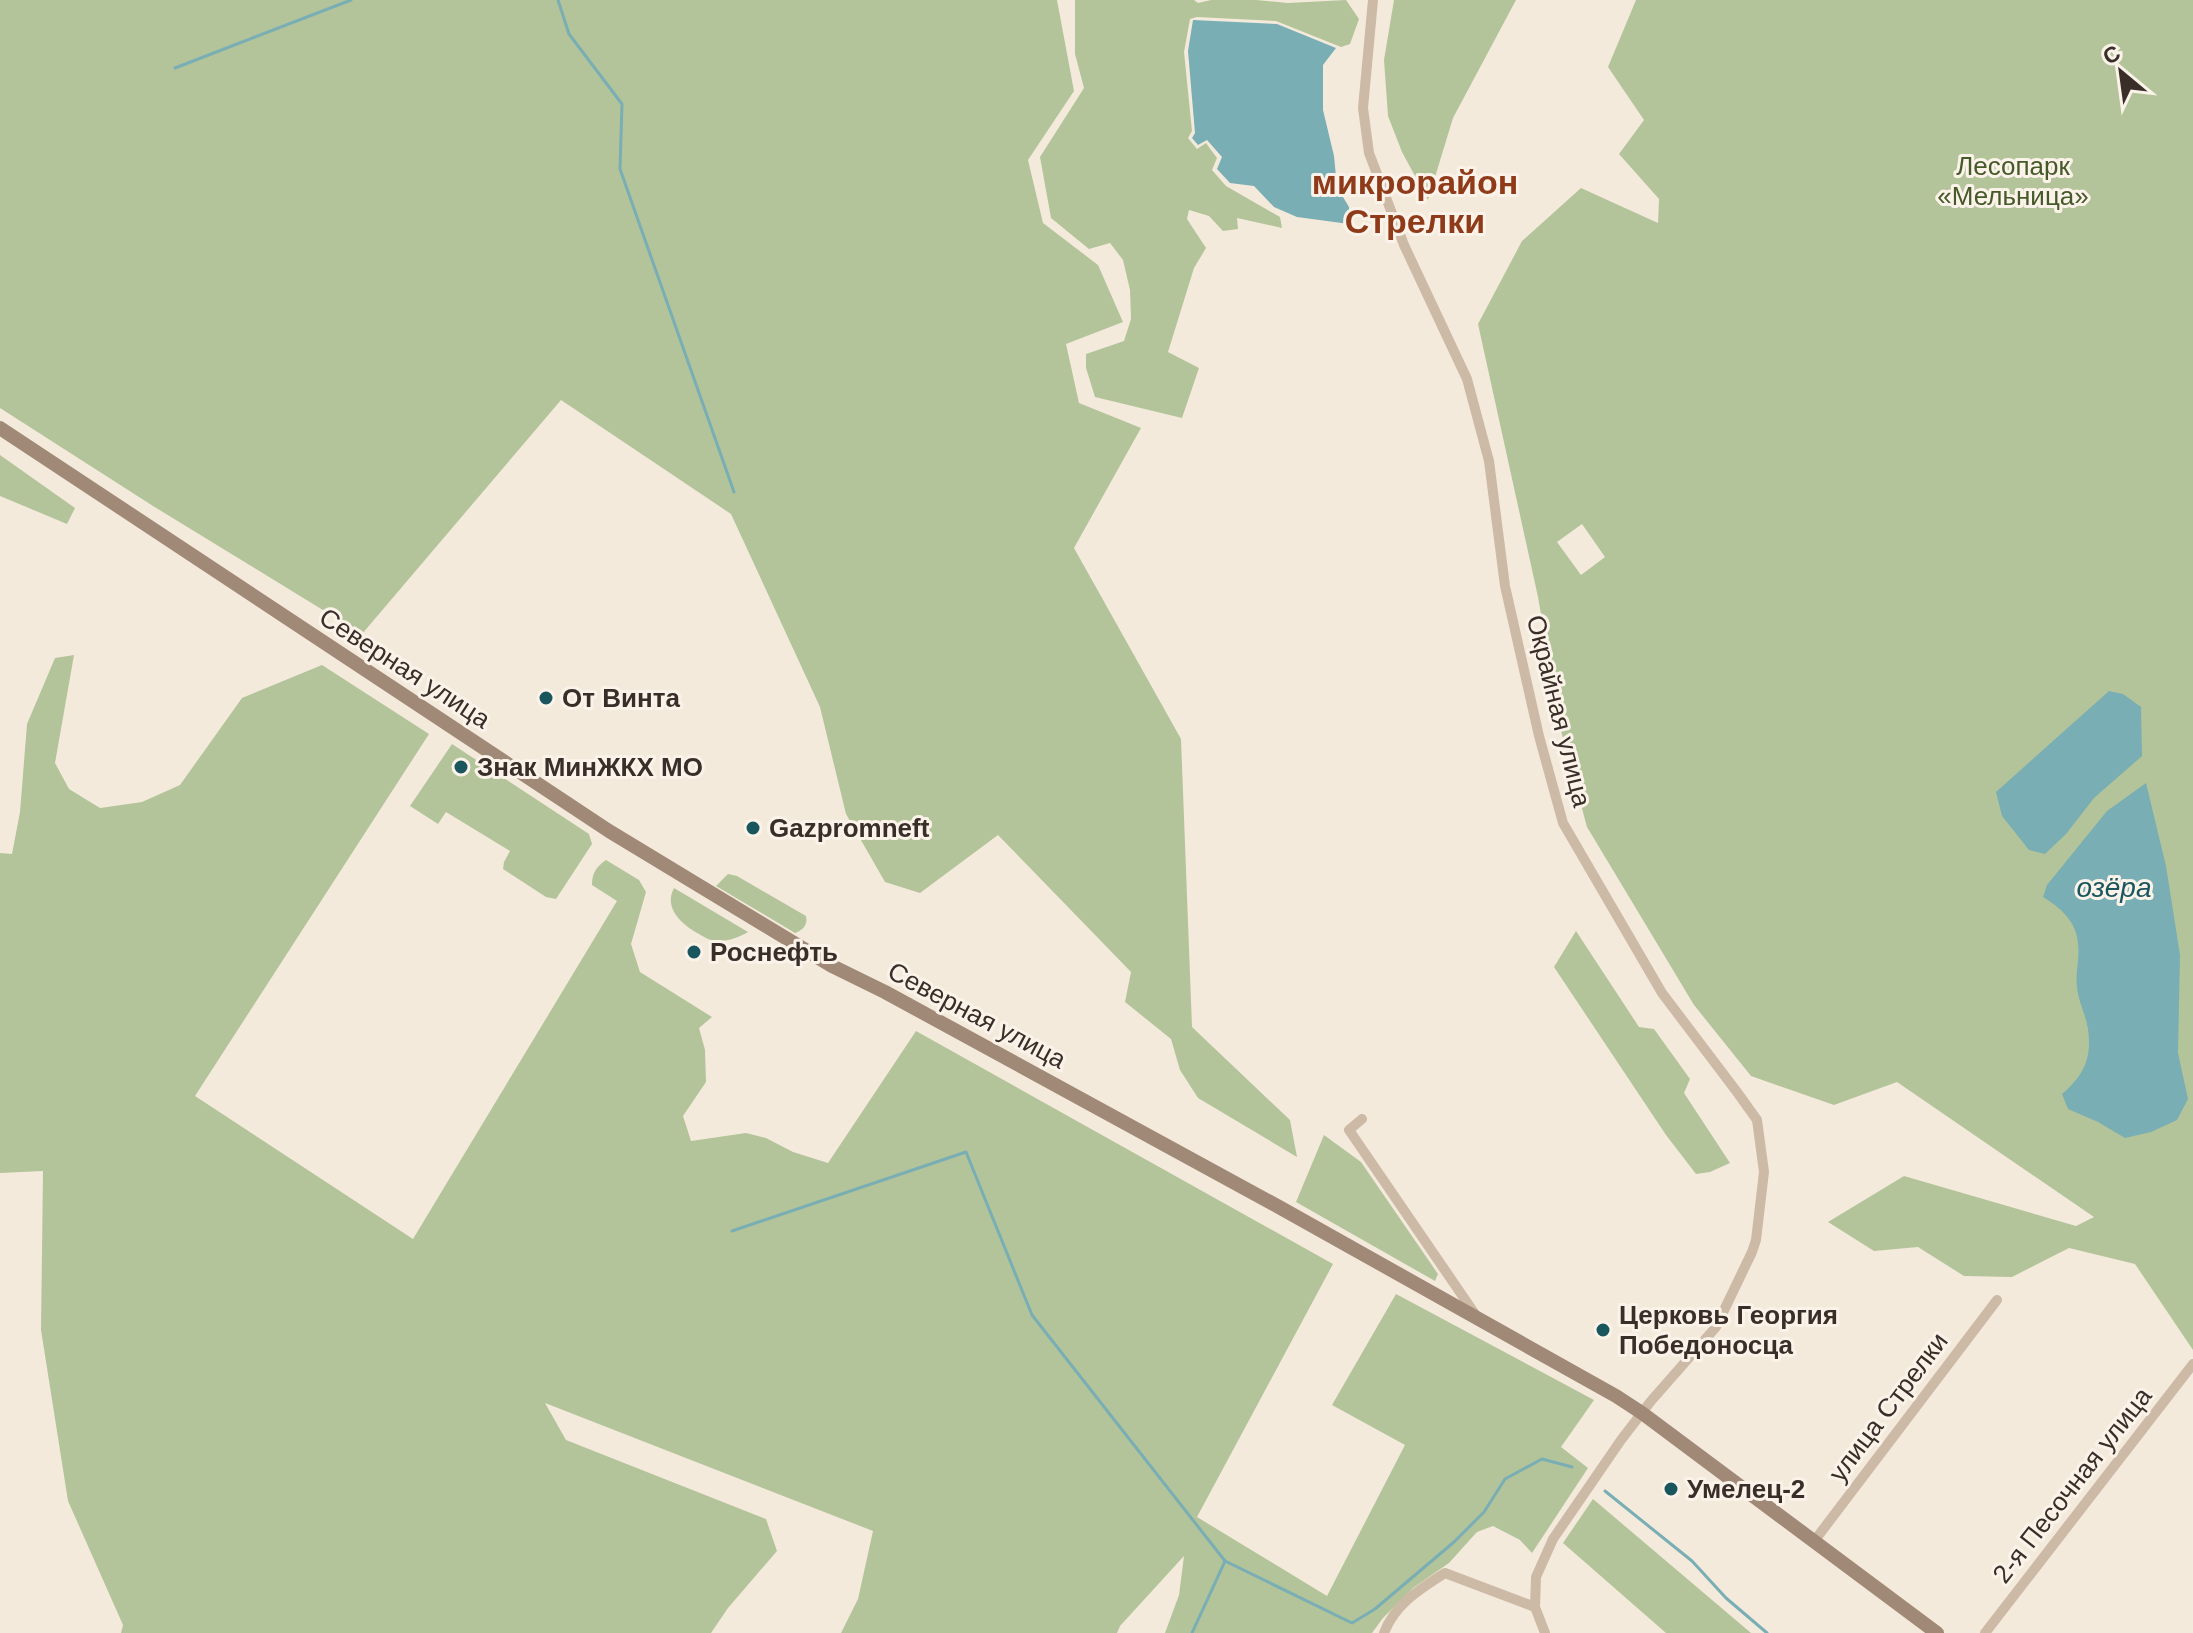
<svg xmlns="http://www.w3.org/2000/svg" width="2193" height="1633" viewBox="0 0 2193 1633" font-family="Arial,sans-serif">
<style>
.green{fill:#b4c49a;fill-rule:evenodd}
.water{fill:#78aeb4}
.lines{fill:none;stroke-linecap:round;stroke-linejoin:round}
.stream{stroke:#78aeb4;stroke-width:3}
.street{stroke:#cdbaa6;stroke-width:10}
.secondary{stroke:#a18977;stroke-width:14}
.poi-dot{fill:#1a565e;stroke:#fbf3e9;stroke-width:3}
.labels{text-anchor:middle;stroke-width:6;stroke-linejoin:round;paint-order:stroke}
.park-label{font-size:26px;fill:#465929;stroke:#fbf3e9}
.street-label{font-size:26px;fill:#392e28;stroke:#fbf3e9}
.poi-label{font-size:26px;font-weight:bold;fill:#392e28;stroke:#fbf3e9;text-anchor:start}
.water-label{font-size:28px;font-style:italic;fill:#1a565e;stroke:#fbf3e9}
.district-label{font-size:34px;font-weight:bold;fill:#8f3b1a;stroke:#fbf3e9}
</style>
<rect width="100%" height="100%" fill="#f4eadc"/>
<g class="green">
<path d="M0,0H1057L1074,91L1028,160L1043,223L1098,265L1123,322L1066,344L1079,403L1141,428L1074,548L1181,739L1192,1027L1290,1120L1297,1157L1198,1098L1180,1070L1171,1039L1125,1002L1131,972L998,835L920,893L885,882L846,814L820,707L731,514L561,400L362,634L153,506L0,408Z"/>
<path d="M1075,0H1194L1198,3L1211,0H1256L1288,3L1346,0L1359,19L1350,44L1341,47L1276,21L1197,17L1190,19L1184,52L1192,131L1188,138L1197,149L1206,143L1217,158L1212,170L1226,186L1280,217L1282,228L1237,218L1238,229L1223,231L1209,216L1189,210L1187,219L1206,248L1194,268L1168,352L1199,368L1182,418L1095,397L1086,368V354L1124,341L1131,319L1130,290L1123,260L1110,243L1089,249L1051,218L1040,157L1084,88L1075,54Z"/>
<path d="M1394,0H1516L1453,118L1428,200L1402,152L1388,116L1384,60Z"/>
<path d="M1636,0H2193V1350L2135,1264L2069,1248L2012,1277L1964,1276L1918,1247L1874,1251L1828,1222L1904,1176L2076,1226L2094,1217L1897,1082L1834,1105L1751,1076L1694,1005L1587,827L1561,731L1538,597L1478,324L1522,241L1581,188L1658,223L1659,199L1619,154L1644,120L1608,67ZM1582,524L1605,557L1581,575L1557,542Z"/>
<path d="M0,455L75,508L67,524L0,496Z"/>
<path d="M74,655L55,763L69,789L100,808L142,802L180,785L242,698L322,665L429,734L195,1096L413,1239L617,901L592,885C592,873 596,867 606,860L639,880L646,892L631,944L640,972L712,1017L699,1028L705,1050L706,1082L683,1116L691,1141L746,1133L766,1138L793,1152L828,1163L916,1031L1333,1264L1197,1517L1327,1596L1405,1445L1332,1405L1396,1294L1594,1400L1561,1447L1588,1468L1532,1553L1520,1540L1493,1526L1477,1532L1449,1563L1413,1588L1383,1618L1372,1633H1165L1179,1595L1184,1556L1120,1626L1117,1633H841L858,1599L873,1531L545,1403L566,1440L766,1519L777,1551L728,1608L711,1633H121L123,1625L68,1501L41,1330L43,1171L0,1173V853L12,854L20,812L27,724L55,658Z"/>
<path d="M452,744L589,834L592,844L556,899L546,897L503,869L504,862L510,851L446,812L438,824L410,806Z"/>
<path d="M728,874L737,876L806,916C808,925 803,930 795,933L716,886Z"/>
<path d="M674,888L748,932C740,937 726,942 717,941C710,941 704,937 699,934C682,925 663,908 674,888Z"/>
<path d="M1576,931L1639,1027L1654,1029L1690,1079L1684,1093L1730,1163L1710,1172L1696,1174L1666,1135L1554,967Z"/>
<path d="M1324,1135L1361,1162L1438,1274L1435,1281L1296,1202Z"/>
<path d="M1593,1499L1751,1633H1666L1563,1543Z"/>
</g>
<g class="water">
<path d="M1193,20L1277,24L1336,48L1323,65V110L1334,156L1337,187L1349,207V224L1297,217L1274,207L1254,186L1230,183L1217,169L1222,157L1207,140L1198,145L1192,138L1195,133L1188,51Z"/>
<path d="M2109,691L2123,694L2141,707L2142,756L2094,798L2066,834L2045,854L2029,850L2002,816L1996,792Z"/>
<path d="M2146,783L2166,866L2180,955L2178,1053L2188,1099L2177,1120L2151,1132L2125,1138L2098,1122L2068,1109L2062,1094C2084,1075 2092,1058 2088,1029C2086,1015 2078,1001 2077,987C2075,973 2080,958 2078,944C2077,922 2060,907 2043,897L2047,885L2107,811Z"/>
</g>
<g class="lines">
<g class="stream">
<path d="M558,0L569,34L622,104L620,169L734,492"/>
<path d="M175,68L351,0"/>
<path d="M732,1231L966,1152L1032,1315L1225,1561"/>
<path d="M1605,1491L1692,1561L1726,1598L1767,1633"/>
<path d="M1192,1633L1225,1561L1352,1623L1375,1609L1454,1542L1484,1512L1505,1479L1542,1459L1572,1467"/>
</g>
<g class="street">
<path d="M1373,0L1363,108L1369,153L1404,245L1467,379L1489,461L1505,586L1539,736L1563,823L1662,993L1737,1092L1757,1120L1764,1172L1756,1240L1752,1252L1716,1327L1651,1401L1621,1440L1553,1539L1536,1577L1535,1607L1545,1633"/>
<path d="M1362,1119L1349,1130L1477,1317"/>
<path d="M1815,1540L1997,1300"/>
<path d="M1384,1633C1395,1604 1420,1589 1445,1573L1535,1607"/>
<path d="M1985,1633L2193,1364"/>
</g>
<path class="secondary" d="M0,428L609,831L832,966L885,992L1279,1207L1616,1396L1642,1413L1937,1633"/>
</g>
<g class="poi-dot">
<circle cx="546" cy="698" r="8"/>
<circle cx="461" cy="767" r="8"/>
<circle cx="753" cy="828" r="8"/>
<circle cx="694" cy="952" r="8"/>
<circle cx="1603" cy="1330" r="8"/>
<circle cx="1671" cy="1489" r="8"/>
</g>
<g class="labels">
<g class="park-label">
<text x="2013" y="175">Лесопарк<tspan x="2013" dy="30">«Мельница»</tspan></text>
</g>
<g class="street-label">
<text transform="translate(405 668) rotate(33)" y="9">Северная улица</text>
<text transform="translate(1559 711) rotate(76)" y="9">Окрайная улица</text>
<text transform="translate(977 1015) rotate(28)" y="9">Северная улица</text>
<text transform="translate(1888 1407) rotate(-53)" y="9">улица Стрелки</text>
<text transform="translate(2072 1485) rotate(-52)" y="9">2-я Песочная улица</text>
</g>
<g class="poi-label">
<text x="562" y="707">От Винта</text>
<text x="477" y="776">Знак МинЖКХ МО</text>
<text x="769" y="837">Gazpromneft</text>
<text x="710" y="961">Роснефть</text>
<text x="1619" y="1324">Церковь Георгия<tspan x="1619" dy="30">Победоносца</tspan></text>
<text x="1687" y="1498">Умелец-2</text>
</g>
<g class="water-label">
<text x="2114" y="897">озёра</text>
</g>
<g class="district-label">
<text x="1415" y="194">микрорайон<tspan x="1415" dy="39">Стрелки</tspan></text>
</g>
</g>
<g transform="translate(2121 72) rotate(331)" stroke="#fbf3e9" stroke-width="6" paint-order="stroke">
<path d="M0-6L14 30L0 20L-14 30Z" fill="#392e28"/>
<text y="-12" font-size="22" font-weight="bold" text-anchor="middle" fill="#392e28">С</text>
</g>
</svg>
